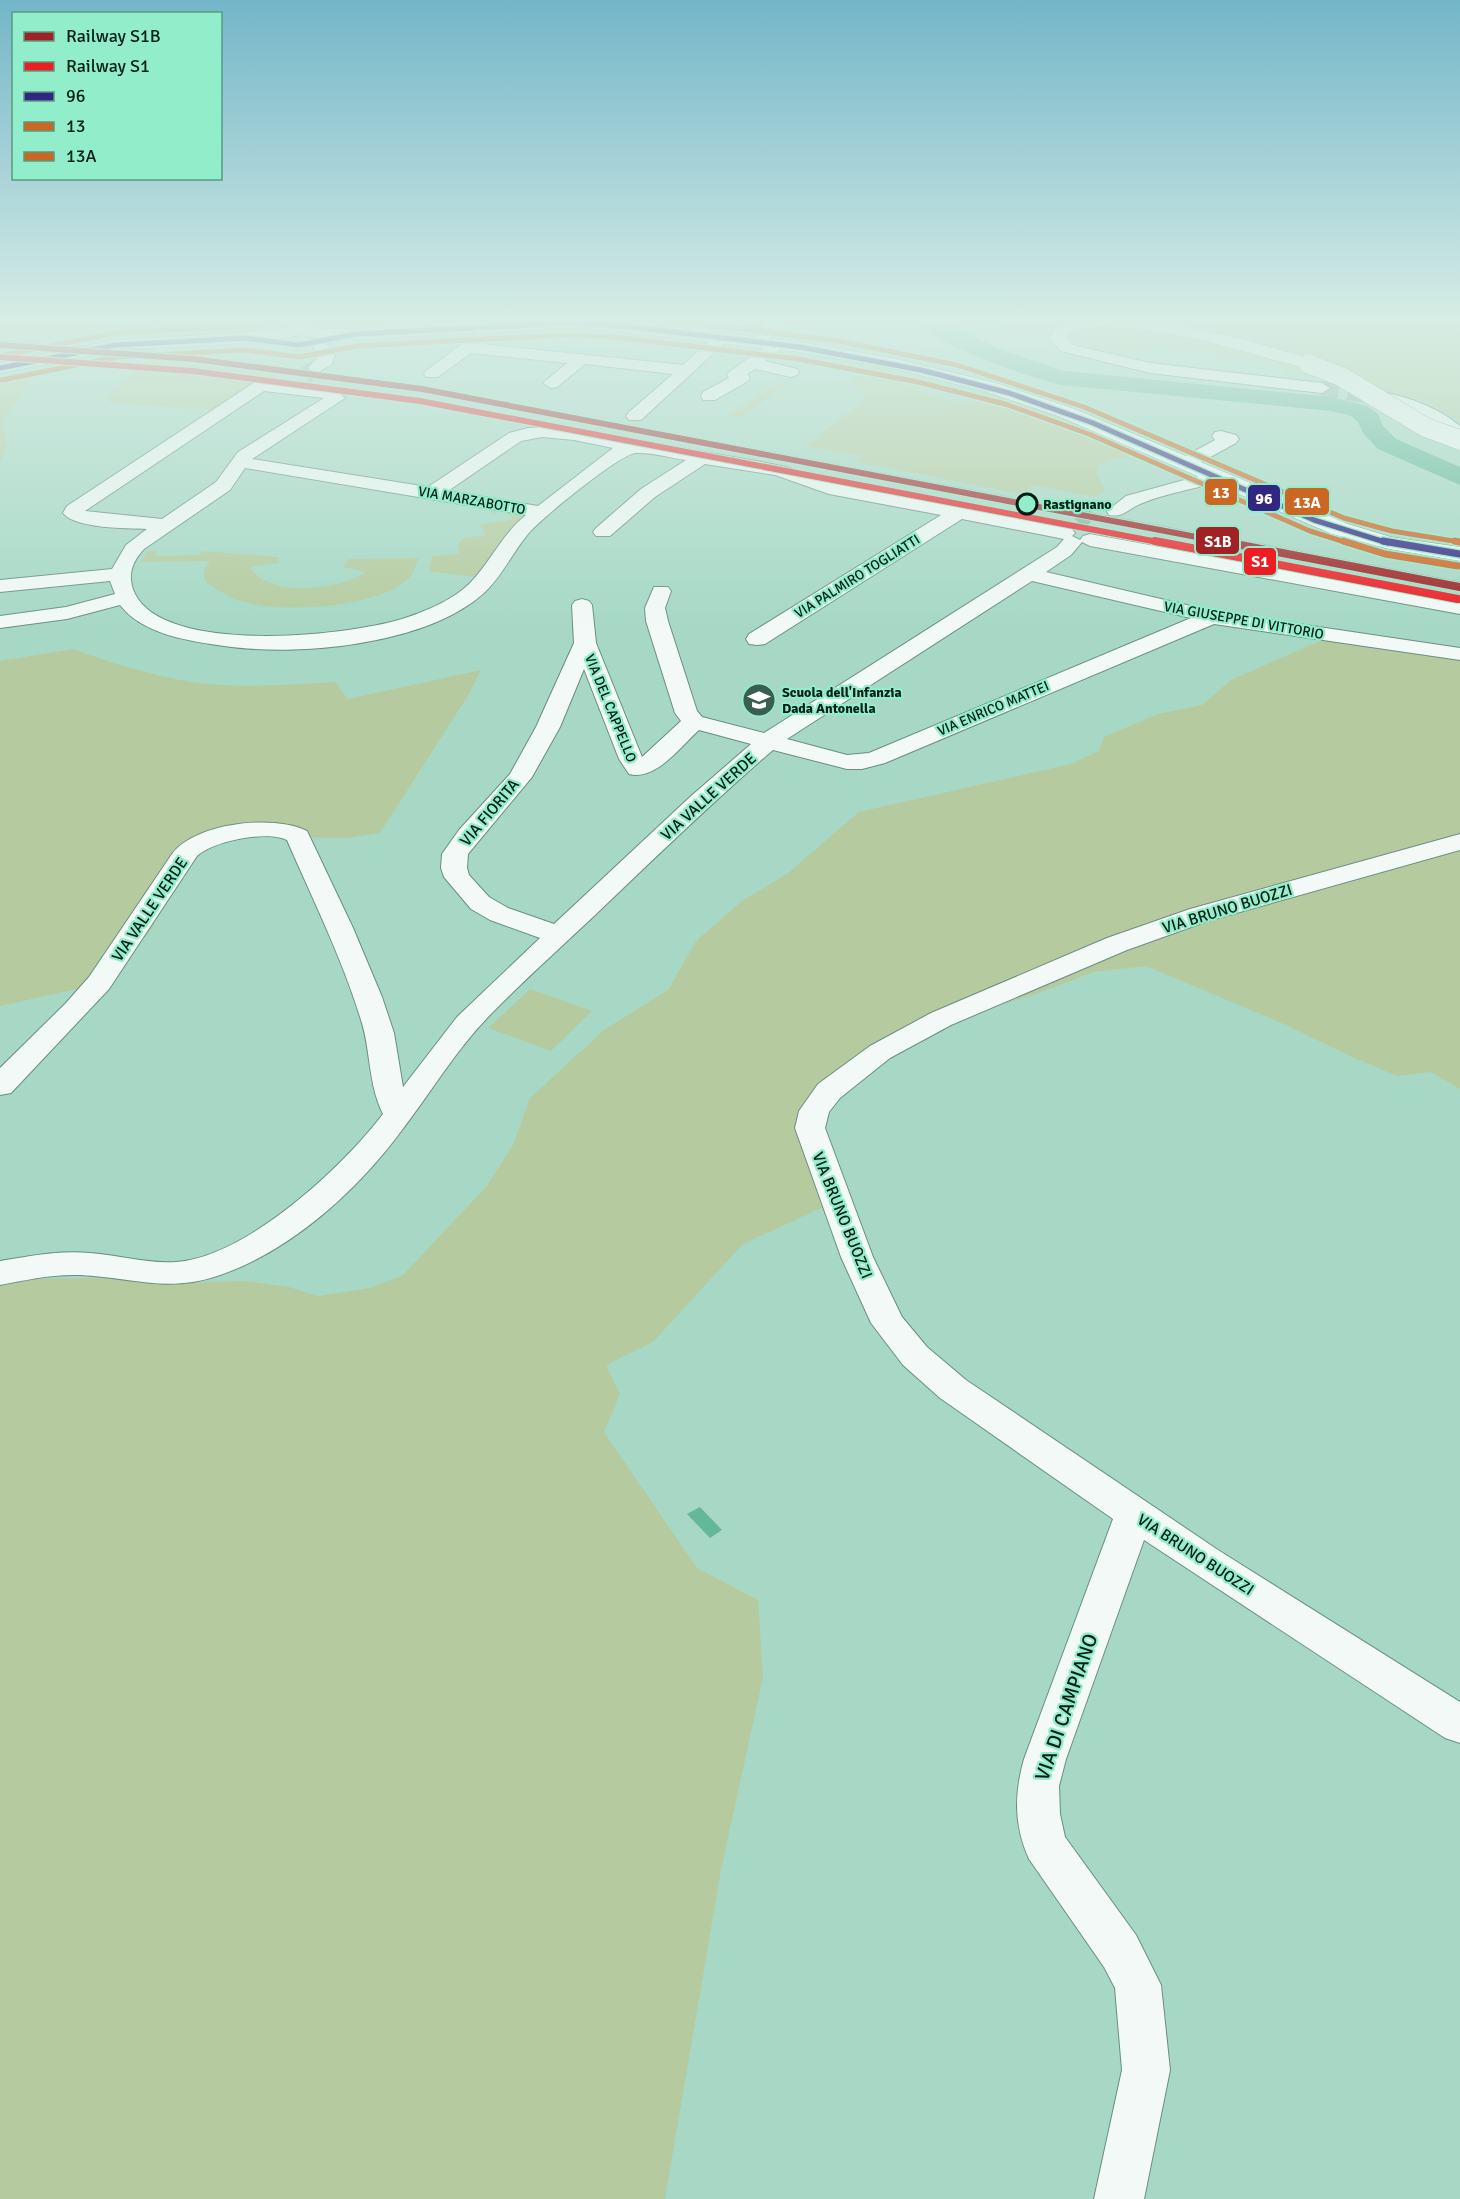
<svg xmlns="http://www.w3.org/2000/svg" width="1460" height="2199" viewBox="0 0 1460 2199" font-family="Signika,sans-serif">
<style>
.green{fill:#b5cb9f}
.water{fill:#63b89a}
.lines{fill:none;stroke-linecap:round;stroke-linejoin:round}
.river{fill:#63b89a;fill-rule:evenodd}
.minor-tunnel{stroke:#85b3a2;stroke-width:17;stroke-dasharray:17 9;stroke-linecap:butt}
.minor-casing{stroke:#6a8e81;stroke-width:2}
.major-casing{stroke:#6a8e81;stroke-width:1}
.minor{fill:#f2f9f6;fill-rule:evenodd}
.major{fill:#f2f9f6;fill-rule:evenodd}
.rail-far1{stroke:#a5b0ac;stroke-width:2}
.rail{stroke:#a5b0ac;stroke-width:3}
.major-bridge-casing{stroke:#6a8e81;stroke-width:20;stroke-linecap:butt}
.major-bridge{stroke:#f2f9f6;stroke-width:19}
.bus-1-far1-casing{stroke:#91edca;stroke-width:8}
.bus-1-casing{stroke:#91edca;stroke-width:10}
.bus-2-far1-casing{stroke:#91edca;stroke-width:8}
.bus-2-casing{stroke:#91edca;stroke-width:10}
.bus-3-far1-casing{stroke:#91edca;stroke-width:8}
.bus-3-casing{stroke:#91edca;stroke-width:10}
.bus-1-far1{stroke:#312783;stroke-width:5}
.bus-1{stroke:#312783;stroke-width:7}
.bus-2-far1{stroke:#cc6623;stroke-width:5}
.bus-2{stroke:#cc6623;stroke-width:7}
.bus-3-far1{stroke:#cc6623;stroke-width:5}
.bus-3{stroke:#cc6623;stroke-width:7}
.rail-1-far1-casing{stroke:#91edca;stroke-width:8}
.rail-1-casing{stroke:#91edca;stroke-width:10}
.rail-2-far1-casing{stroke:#91edca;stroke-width:8}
.rail-2-casing{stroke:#91edca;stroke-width:10}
.rail-1-far1{stroke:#a02225;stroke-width:6}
.rail-1{stroke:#a02225;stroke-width:8}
.rail-2-far1{stroke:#ed1d24;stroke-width:6}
.rail-2{stroke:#ed1d24;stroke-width:8}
.stop-dot{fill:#91edca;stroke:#011d14;stroke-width:3}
.labels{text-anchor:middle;stroke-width:4.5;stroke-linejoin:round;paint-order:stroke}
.far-street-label{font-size:14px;fill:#011d14;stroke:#91edca}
.far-stop-label{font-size:14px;font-weight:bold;fill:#011d14;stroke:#91edca;text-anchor:start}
.far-poi-label{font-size:14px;font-weight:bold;fill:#011d14;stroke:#91edca;text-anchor:start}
.street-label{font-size:16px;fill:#011d14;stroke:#91edca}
.near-street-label{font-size:20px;fill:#011d14;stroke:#91edca}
.line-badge{stroke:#91edca;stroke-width:2}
.badge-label{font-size:16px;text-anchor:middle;font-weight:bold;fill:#fff}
</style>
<rect width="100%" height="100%" fill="#a6d8c5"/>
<g class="green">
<path d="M0,321H306C261,345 157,337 105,334L109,339L29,333L0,338Z"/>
<path d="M989,321H1460V421L1423,400L1333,378L1286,374L1283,365L1150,346L1126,354L1025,328L1015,333Z"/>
<path d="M150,360L280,376L228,411L111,403L106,399L134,371Z"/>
<path d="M850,360L894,368L887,374L908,379L919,375L934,380L911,390L962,403L984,390L1046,411L1146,452C1130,459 1112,456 1097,466L1096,473L1105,491L1094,497L1033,485L1021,494L854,461L864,456L806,446L864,400L865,392L850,383L868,367L846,364Z"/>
<path d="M0,377L31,379L2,421L7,447L0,462Z"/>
<path d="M781,383L784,385L782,387L742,418L728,415Z"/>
<path d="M487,508L531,516L506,532L510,534L475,577L429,571L432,556L459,554L458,544L464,538L486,535L480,525L513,519L503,511L492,514Z"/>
<path d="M148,551H157L155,556L199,555L203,551L279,557V563L250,567C268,599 340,590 366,572L343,567L348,559L419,558C416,564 414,573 409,578C380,608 279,614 241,601C234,599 227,595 220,591C213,587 202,583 204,572C204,568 208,564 210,561L140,562Z"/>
<path d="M1329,637L1460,656V1089L1431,1072L1397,1076L1352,1057L1284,1024L1146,966L1093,972L1036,994L964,1016L901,1049L824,1107L818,1137L841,1199L743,1244L653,1342L606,1365L620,1394L604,1432L697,1568L758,1600L763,1677L721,1870L665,2199H0V1285L35,1279L92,1278L177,1283L244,1281L289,1287L318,1296L370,1288L402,1276L486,1187L513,1145L530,1098L604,1030L668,990L696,941L742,901L787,874L859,812L1071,764L1099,751L1104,737L1158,714L1202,705L1231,680Z"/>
<path d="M73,649C106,661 140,672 175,679C227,690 283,685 335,682L348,699L481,670L469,694L380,833L347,838L241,837L200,850L175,873L152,929L95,985L0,1006V661Z"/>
<path d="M530,989L592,1011L551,1051L488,1028Z"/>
</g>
<path class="water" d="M700,1507L722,1530L710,1538L687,1514Z"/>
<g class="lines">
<path class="river" d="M920,321H942L1004,351L1064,371L1331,397L1367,406L1378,414L1383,426L1396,439L1460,467V485L1378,449L1363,433L1358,422L1351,416L1331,411L1062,385C1033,378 933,346 920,321Z"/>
<g class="minor-tunnel">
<path d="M305,375L316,368"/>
<path d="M1322,388L1378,396"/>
<path d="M1078,522L1096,506"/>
</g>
<defs>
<g id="minor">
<path d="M698,321H715L705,332L699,334L691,329Z"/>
<path d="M767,321H783L764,346H752L750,343Z"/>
<path d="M1071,321L1107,322L1104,325L1078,329L1067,335L1066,338L1073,345L1150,363L1322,383L1330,388L1322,393L1150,373L1061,351L1050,339L1054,330Z"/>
<path d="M480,333L488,338L482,344L683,365L715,336L721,334L729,339L641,420H629L626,416L629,412L673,374L585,364L557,387L551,388L543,383L567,363L471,353L438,377H426L424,374L426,371L474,335Z"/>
<path d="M317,337L323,339L335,356L331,365L316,373L308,368L319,356L309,342Z"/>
<path d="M778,340L786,345L765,361L797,369L799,372L797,375L791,377L755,369L747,374L750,378L748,381L715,400H703L701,396L703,392L729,378L727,375L729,372L772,342Z"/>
<path d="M261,381C280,383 334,384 345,398L252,459L428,487L509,433L528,428L558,427L756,461L786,467L833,483L1065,527L1072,529L1075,533L1072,536L1080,540L1083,536L1090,534L1460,602V614L1090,546L1082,542L1071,555L1046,572L1212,611L1460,648V660L1214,624L885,763L862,769H847L773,750C711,803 653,860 594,916C559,949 523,981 489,1016C456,1050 431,1092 402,1130C357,1191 290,1252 217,1276C167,1293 129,1277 79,1275C52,1274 26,1280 0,1285V1261C30,1256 60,1250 90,1253C119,1255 147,1264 176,1262C246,1257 342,1168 383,1114C368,1084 371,1051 361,1020C342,958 313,900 287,840C267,830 214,841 197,856L109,989L11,1093L0,1095V1068L65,1004L89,977L172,854C195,823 273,814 307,831L353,928L382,997L394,1033L403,1087L457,1017L540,938L490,920L471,909L444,877L441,868L442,854L459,830L510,774L536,727L574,643L572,605L575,601L582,599L589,601L592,605L596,643L642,757L681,721L675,713L646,621L645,608L654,587H668L671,591L665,608L668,621L697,711L702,717L764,733L1057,547L1064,539L962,519L765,644L757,645L749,644L746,639L749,634L941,515L829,494L775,475L705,464L655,497L610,536H596L593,532L596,528L641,489L686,460C670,458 652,452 636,453C621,453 539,520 528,534C513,552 502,576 485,592C428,645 298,657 224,646C190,641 143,635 120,605L67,619L0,628V616L66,607L115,594L110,581L0,592V580L112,569L126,545L147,529C128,528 75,529 63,513L67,506L255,382ZM264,391L324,398L238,452L216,482L162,519L85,511ZM542,437L574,440L613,448L538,506L448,491L521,441ZM245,468L526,515C503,533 491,561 471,582C456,598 429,610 408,617C354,636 166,656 135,594C127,577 131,563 144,549L230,490ZM1032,581L1191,618L869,753L847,755L787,739ZM584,669L619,759L629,774C656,781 680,747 699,730L751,744L690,797L554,924L508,908L489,897L469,875L467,868L468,854L532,777L560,727Z"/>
<path d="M1378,391C1408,397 1436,406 1460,426V440C1448,437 1442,426 1432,420C1414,409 1392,405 1372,400L1370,396Z"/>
<path d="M1221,431L1236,435L1239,439L1236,443L1192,467H1180L1177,463L1180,459L1215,440L1212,436L1215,432Z"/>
<path d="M1217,471L1223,473L1226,477L1223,481C1198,488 1162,494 1140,504C1128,509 1123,518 1109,515L1107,511L1126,496Z"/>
<path d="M1460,834V850L1208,921L1127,950L951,1025L890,1058L840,1098L829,1112L825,1128L873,1257L902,1317L927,1347L966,1380L1218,1550L1460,1702V1743L1445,1738L1144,1540L1066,1759L1059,1786L1060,1814L1065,1837L1136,1935L1161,1985L1170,2070L1144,2199H1094L1122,2070L1115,1988L1104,1967L1029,1859C1014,1826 1014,1794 1024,1759L1113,1519L940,1398L903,1365L871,1323L841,1257L795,1128L799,1111L818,1084L870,1046L931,1013L1107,938L1190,909Z"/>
</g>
<g id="major">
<path d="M504,321H618L800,342L896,359L996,383L1072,408L1348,524L1391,537L1460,547V561L1389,549L1332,534L1058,416L984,391L896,369L800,352L599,329L564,328L356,339H321L303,335L245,343L116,350L0,373V363L116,340L245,333L303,325L321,329H356Z"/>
<path d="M1083,321H1159L1242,339L1315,360L1318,364L1315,368L1309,369C1252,355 1195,335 1136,328C1124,326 1089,329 1083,321Z"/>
</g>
</defs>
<use href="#minor" class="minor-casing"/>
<use href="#major" class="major-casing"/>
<use href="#minor" class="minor"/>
<use href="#major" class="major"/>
<path class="rail-far1" d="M0,341L147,350L426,387L1248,543"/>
<path class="rail" d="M1240,541L1460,583"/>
<defs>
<path id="major-bridge" d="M1309,364L1342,377L1425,427L1460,440"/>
</defs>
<use href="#major-bridge" class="major-bridge-casing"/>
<use href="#major-bridge" class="major-bridge"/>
<defs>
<path id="bus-1-far1" d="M0,368L116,345L245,338L299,345L356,334L564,323L615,325L800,347L921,370L1009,393L1093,423L1314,520L1388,543"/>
<path id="bus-1" d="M1383,541L1460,554"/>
<path id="bus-2-far1" d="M2,380L117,357L245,350L300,357L357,346L564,335L614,337L798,359L918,382L1005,404L1089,434L1310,531L1348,543"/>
<path id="bus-2" d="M1343,541L1385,554L1458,566"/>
<g id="bus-3-far1">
<path d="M318,321H374"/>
<path d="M679,321L839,341L957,365L1084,407L1344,518L1392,531L1460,542"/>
<path d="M0,356L115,333L244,326L280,321"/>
</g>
<path id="bus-3" d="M1455,541L1460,542"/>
</defs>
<use href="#bus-1-far1" class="bus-1-far1-casing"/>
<use href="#bus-1" class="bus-1-casing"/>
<use href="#bus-2-far1" class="bus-2-far1-casing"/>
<use href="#bus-2" class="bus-2-casing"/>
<use href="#bus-3-far1" class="bus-3-far1-casing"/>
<use href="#bus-3" class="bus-3-casing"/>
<use href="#bus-1-far1" class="bus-1-far1"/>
<use href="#bus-1" class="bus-1"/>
<use href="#bus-2-far1" class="bus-2-far1"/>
<use href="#bus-2" class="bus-2"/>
<use href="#bus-3-far1" class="bus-3-far1"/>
<use href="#bus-3" class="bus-3"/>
<defs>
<path id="rail-1-far1" d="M0,345L194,359L422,389L1228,543"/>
<path id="rail-1" d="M1220,541L1460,587"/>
<path id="rail-2-far1" d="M0,357L193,371L420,401L1163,543"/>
<path id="rail-2" d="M1155,541L1458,599"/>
</defs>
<use href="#rail-1-far1" class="rail-1-far1-casing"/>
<use href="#rail-1" class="rail-1-casing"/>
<use href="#rail-2-far1" class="rail-2-far1-casing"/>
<use href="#rail-2" class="rail-2-casing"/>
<use href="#rail-1-far1" class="rail-1-far1"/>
<use href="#rail-1" class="rail-1"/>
<use href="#rail-2-far1" class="rail-2-far1"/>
<use href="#rail-2" class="rail-2"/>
</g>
<linearGradient id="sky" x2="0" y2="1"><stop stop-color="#73b6c9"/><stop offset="0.51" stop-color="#d7ede5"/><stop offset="1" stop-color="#d7ede5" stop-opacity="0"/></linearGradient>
<rect width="1460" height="629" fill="url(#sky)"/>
<defs>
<symbol id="school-disc" viewBox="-11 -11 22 22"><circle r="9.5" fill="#3b5e52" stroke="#91edca"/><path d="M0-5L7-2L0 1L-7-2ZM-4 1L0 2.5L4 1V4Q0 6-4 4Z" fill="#fff"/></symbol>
</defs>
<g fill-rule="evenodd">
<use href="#school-disc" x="740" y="681" width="38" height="38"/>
</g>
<circle class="stop-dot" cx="1027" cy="504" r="10"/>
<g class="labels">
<g class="far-street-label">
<text transform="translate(472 500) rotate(10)" y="5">VIA MARZABOTTO</text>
<text transform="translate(857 576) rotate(-32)" y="5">VIA PALMIRO TOGLIATTI</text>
<text transform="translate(1244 620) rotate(10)" y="5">VIA GIUSEPPE DI VITTORIO</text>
<text transform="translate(611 708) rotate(68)" y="5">VIA DEL CAPPELLO</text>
<text transform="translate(993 708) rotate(-23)" y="5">VIA ENRICO MATTEI</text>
</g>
<g class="far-stop-label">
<text x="1043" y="509">Rastignano</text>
</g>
<g class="far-poi-label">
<text x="782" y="697">Scuola dell'Infanzia<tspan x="782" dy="16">Dada Antonella</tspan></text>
</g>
<g class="street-label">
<text transform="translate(708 796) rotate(-42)" y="6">VIA VALLE VERDE</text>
<text transform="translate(489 812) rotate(-50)" y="6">VIA FIORITA</text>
<text transform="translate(1227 908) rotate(-17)" y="6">VIA BRUNO BUOZZI</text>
<text transform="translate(149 909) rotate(-56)" y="6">VIA VALLE VERDE</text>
<text transform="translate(843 1215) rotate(68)" y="6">VIA BRUNO BUOZZI</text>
<text transform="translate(1196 1554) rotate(33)" y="6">VIA BRUNO BUOZZI</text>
</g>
<g class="near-street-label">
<text transform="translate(1066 1707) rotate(-71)" y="7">VIA DI CAMPIANO</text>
</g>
</g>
<g class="line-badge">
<rect x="1204" y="478" width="34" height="28" rx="6" fill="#cc6623"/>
<rect x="1247" y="484" width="34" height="28" rx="6" fill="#312783"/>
<rect x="1284" y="487" width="46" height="29" rx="6" fill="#cc6623"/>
<rect x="1195" y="526" width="45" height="29" rx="6" fill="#a02225"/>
<rect x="1243" y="547" width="34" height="29" rx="6" fill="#ed1d24"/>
</g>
<g class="badge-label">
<text x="1221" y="498">13</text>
<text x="1264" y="504">96</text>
<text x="1307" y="508">13A</text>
<text x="1218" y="547">S1B</text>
<text x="1260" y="567">S1</text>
</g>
<rect x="12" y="12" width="210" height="168" fill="#91edca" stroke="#579a81" stroke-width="1.5"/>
<rect x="24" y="32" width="30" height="9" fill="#a02225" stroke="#579a81" stroke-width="1.5"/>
<text x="66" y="42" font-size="18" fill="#011d14">Railway S1B</text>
<rect x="24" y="62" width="30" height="9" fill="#ed1d24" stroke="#579a81" stroke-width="1.5"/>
<text x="66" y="72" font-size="18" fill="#011d14">Railway S1</text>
<rect x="24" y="92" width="30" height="9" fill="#312783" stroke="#579a81" stroke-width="1.5"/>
<text x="66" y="102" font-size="18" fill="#011d14">96</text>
<rect x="24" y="122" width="30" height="9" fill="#cc6623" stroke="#579a81" stroke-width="1.5"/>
<text x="66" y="132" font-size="18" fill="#011d14">13</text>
<rect x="24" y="152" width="30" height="9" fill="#cc6623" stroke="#579a81" stroke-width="1.5"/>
<text x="66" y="162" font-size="18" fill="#011d14">13A</text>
</svg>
